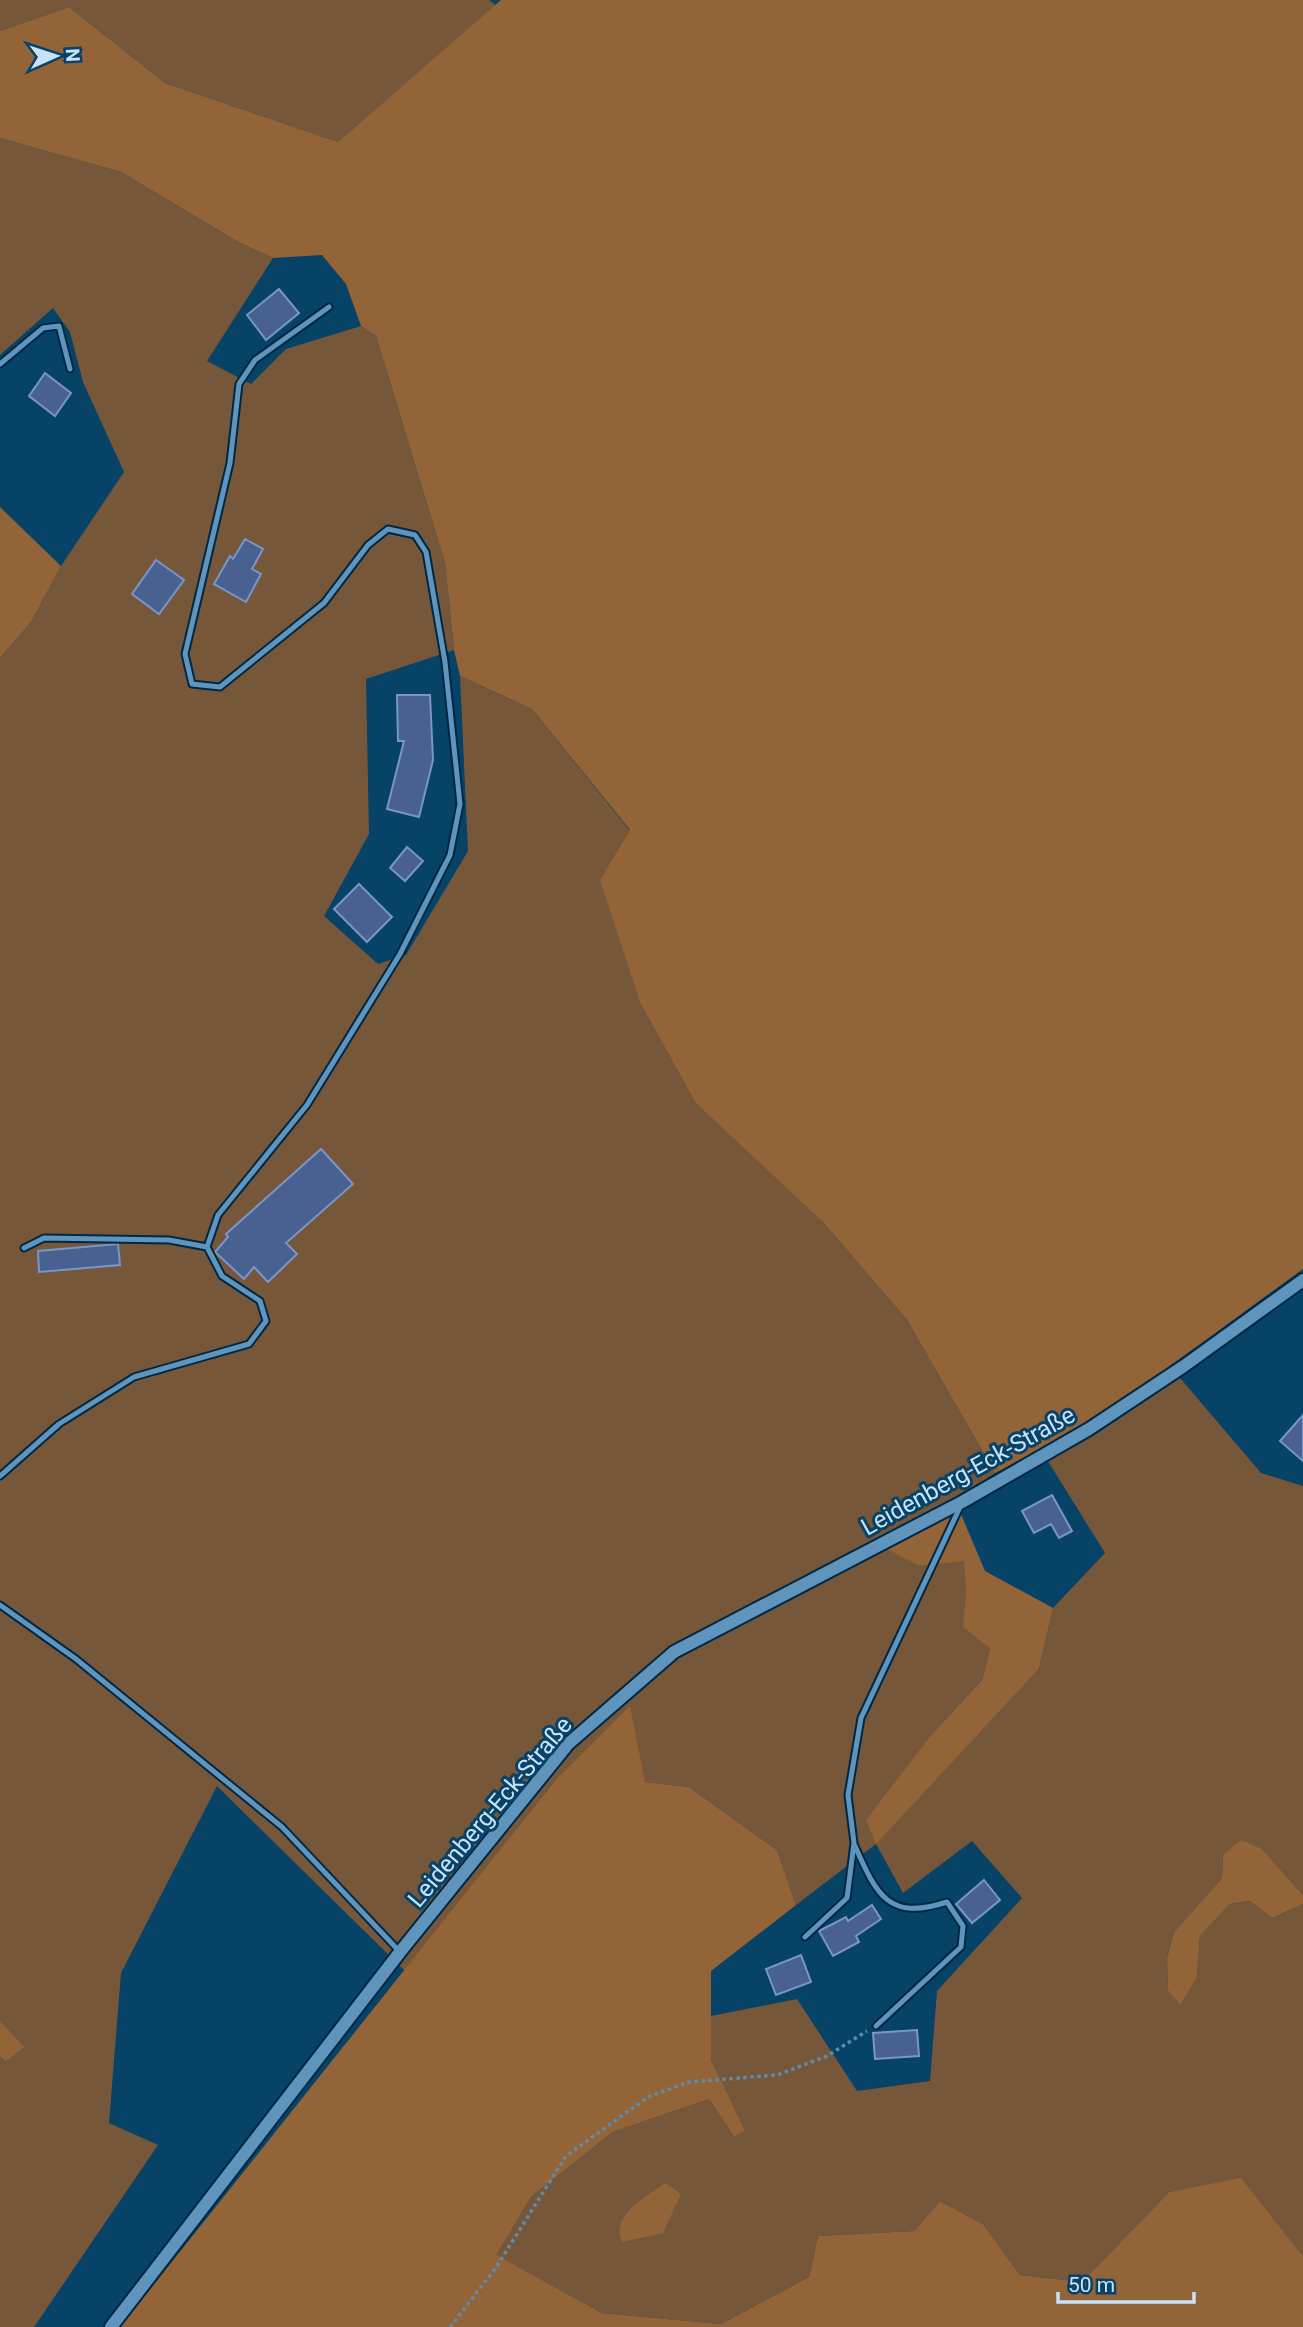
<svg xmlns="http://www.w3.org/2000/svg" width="1303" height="2327" viewBox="0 0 1303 2327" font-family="Roboto,sans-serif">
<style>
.green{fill:#77573a}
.forest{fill:#936437}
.building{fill:#486191;stroke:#7995c9;stroke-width:2}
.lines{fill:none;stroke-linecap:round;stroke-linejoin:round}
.service-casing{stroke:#002843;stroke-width:9}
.tertiary-casing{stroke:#002843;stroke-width:16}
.path{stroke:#5e8ba9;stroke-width:3.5;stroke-dasharray:3.5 3.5;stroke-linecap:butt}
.service{stroke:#5f94bd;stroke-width:5}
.tertiary{stroke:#5f94bd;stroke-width:12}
.labels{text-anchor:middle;stroke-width:6;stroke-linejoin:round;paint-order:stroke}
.street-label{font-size:24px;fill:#c8e3f9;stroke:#074267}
</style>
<rect width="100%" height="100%" fill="#074267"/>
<g class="green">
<path d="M0,0H489L496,5L338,142L165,83L69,7L0,31Z"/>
<path d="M0,138L121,172L240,243L273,258L207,361L251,384L286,349L361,326L376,336L445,563L454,650L366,679L369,834L324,916L378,964L406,955L468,851L460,676L532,709L630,831L822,1221L907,1320L995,1473C959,1497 926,1528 888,1548L920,1566L965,1560L966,1592L990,1648L982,1680L932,1734L900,1778L876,1843L1039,1669L1053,1608L1105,1553L1041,1450L1169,1365L1261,1473L1303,1486V1895L1262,1849L1223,1855L1222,1878L1174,1932L1167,1958L1168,1990L1197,1977L1200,1936L1230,1904L1250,1901L1272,1918L1303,1904V2256L1241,2179L1169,2192L1082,2282L1020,2275L983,2224L940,2201L914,2231L818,2236L809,2277L721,2324L602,2313L495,2255L531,2197L613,2132L709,2099L734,2137L744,2131L711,2060V2016L797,1999L857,2091L930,2081L937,1991L1022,1898L972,1841L903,1893L876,1844L796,1905L777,1850L689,1787L645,1782H554L405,1971L217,1786L121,1973L109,2123L158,2145L34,2327H0V2056L7,2060L25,2047L0,2021V658L31,622L61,566L124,472L83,382L70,332L53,308L0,355Z"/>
</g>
<g class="forest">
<path d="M501,0H1303V1269C1204,1340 1105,1419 995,1473L907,1320L822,1221L696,1103L640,1002L600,880L630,830L532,709L460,676L454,650L445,563L376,336L361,326L346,284L322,255L273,258L240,243L121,172L0,138V31L69,7L165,83L338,142Z"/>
<path d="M0,507L61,566L31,622L0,658Z"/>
<path d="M955,1500L985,1571L1053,1608L1039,1669L876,1844L866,1820L932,1734L982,1680L990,1648L963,1627L966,1592L964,1561L920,1566L887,1549L914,1534Z"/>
<path d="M630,1706L645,1782L689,1787L777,1850L796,1905L711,1971V2060L745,2131L734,2137L709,2099L613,2132L531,2197L496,2255L602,2313L721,2324L809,2277L818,2236L914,2231L940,2201L983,2224L1020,2275L1082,2282L1169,2192L1241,2178L1303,2256V2327H120L554,1782Z"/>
<path d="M1241,1840L1262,1849L1303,1895V1904L1272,1918L1250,1901L1230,1904L1200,1936L1197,1977L1180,2005L1168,1990L1167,1958L1174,1932L1222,1878L1223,1855Z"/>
<path d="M0,2021L25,2047L6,2061L0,2056Z"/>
<path d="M665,2183L681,2194L663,2233L622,2242C611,2213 644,2199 665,2183Z"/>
</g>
<g class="building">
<path d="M279,289L299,313L266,340L247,315Z"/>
<path d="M45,373L71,393L55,416L29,396Z"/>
<path d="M245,539L263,549L252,569L261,574L246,602L214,584L230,556L233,559Z"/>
<path d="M156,560L184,580L159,614L132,594Z"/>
<path d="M397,695H430L433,760L419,817L387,809L404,741H398Z"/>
<path d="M407,847L423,861L405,881L390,868Z"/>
<path d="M359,884L392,917L367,942L334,909Z"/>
<path d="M321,1149L353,1184L286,1243L297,1254L268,1282L254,1267L244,1279L215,1252L228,1237L226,1234Z"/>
<path d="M118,1244L120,1265L39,1272L38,1251Z"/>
<path d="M1303,1415V1461L1280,1441Z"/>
<path d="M1052,1495L1072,1531L1059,1538L1051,1524L1034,1533L1022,1511Z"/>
<path d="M984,1880L1000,1900L972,1923L956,1904Z"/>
<path d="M872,1905L881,1919L856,1936L859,1942L833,1956L819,1931L846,1917L848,1921Z"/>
<path d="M801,1955L811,1982L776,1995L766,1969Z"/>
<path d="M917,2030L919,2056L875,2059L873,2033Z"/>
</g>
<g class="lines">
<defs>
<g id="service">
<path d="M0,364L43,328L59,326L70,369"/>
<path d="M207,1247L218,1215L307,1105L400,954L450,855L460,804L445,662L426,552L415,535L388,529L368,545L324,603L220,687L192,684L185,654L230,463L239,384L255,360L329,307"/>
<path d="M0,1476L59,1424L134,1377L249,1344L266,1321L260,1301L222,1276L207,1247L169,1240L44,1238L24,1248"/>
<path d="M0,1605L76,1659L282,1827L400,1952"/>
<path d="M855,1846C877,1896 889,1921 947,1902L963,1926L961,1947L876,2026"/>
<path d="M805,1937L847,1898L854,1843L848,1795L861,1718L961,1505"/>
</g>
<path id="tertiary" d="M111,2327L400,1952L568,1744L674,1652L962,1502L1089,1429L1184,1366L1303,1280"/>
</defs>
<use href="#service" class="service-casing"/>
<use href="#tertiary" class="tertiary-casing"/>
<path class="path" d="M450,2327L495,2269L566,2156L648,2097L689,2082L777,2075L827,2056L867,2031"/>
<use href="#service" class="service"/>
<use href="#tertiary" class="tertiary"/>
</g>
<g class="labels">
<g class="street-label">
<text transform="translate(968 1471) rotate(-29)" y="8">Leidenberg-Eck-Straße</text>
<text transform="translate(490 1812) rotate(-50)" y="8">Leidenberg-Eck-Straße</text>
</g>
</g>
<g transform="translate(56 56) rotate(87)" stroke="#074267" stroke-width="5" paint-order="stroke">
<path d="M0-5L12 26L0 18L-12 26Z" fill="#c8e3f9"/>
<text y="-10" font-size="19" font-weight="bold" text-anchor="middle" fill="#c8e3f9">N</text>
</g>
<path d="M1058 2292v10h136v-10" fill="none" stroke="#c8e3f9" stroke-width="3.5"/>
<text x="1068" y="2292" font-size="21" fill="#c8e3f9" stroke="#074267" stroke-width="5" paint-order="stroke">50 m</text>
</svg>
